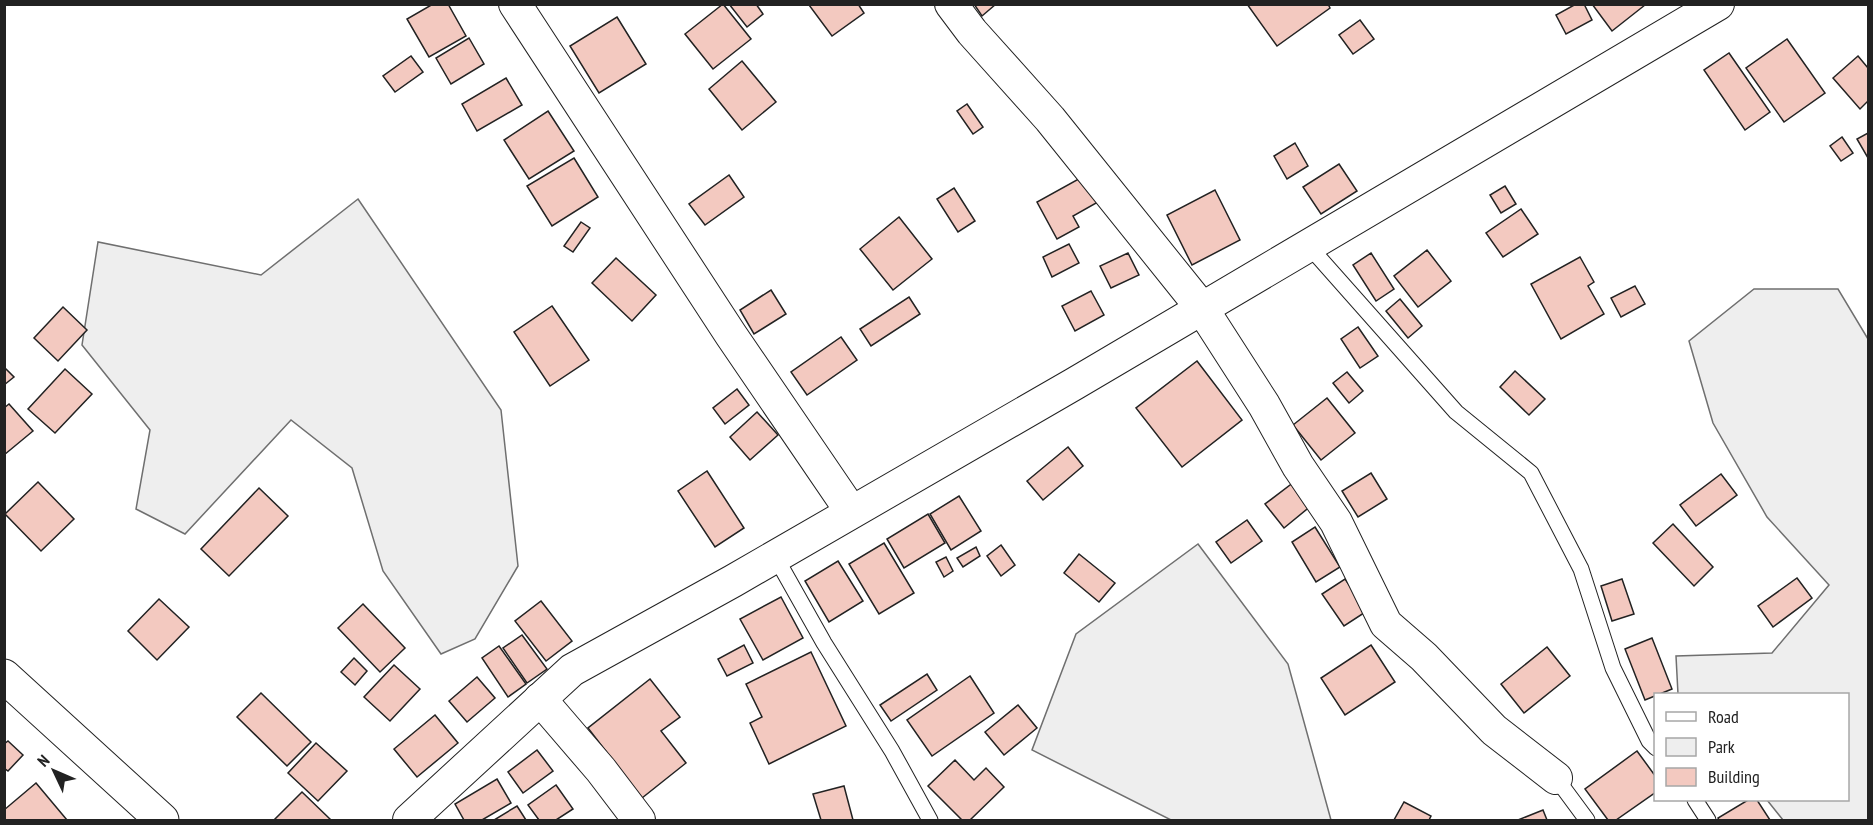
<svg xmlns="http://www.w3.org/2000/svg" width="1873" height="825" viewBox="0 0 1873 825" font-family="'PT Sans Narrow',sans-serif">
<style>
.green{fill:#eee;stroke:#6f6f6f;stroke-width:1.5}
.building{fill:#f3c9c0;stroke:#222;stroke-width:1.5}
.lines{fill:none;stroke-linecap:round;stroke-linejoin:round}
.lane-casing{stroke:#222;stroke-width:17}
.street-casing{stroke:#222;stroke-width:34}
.secondary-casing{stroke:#222;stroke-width:35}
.lane{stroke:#fff;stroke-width:15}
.street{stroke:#fff;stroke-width:32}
.secondary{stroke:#fff;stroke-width:33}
</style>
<rect width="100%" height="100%" fill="#fff"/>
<g class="green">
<path d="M358,199L501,410L518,566L475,639L441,654L383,571L352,468L291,420L185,534L136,509L150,430L82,345L98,242L261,275Z"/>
<path d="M1754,289H1838L1868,339V820H1783L1767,800H1848V694H1678L1676,656L1772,653L1829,585L1767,517L1713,423L1689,341Z"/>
<path d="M1198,544L1288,664L1331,820H1171L1032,750L1076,634Z"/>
</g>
<g class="building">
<path d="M433,4H448L466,36L429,57L407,19Z"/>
<path d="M723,4L751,39L713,69L685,34Z"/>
<path d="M729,4H756L763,14L747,27Z"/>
<path d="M858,4L864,13L832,36L809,5Z"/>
<path d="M974,4H996L982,16Z"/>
<path d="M1247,4H1328L1330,8L1277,46Z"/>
<path d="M1576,4H1584L1592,20L1566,34L1556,15Z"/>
<path d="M1592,4H1645V5L1612,31Z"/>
<path d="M617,17L646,64L599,93L570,46Z"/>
<path d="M1360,20L1374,39L1353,54L1339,35Z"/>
<path d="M469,38L484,64L451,84L436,58Z"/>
<path d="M1787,39L1825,93L1784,122L1746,68Z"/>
<path d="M1729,53L1770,112L1745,130L1704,70Z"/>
<path d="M411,56L423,72L395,92L383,76Z"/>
<path d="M1858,56L1868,68V101L1860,109L1833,78Z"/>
<path d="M742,61L776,102L742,130L709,89Z"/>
<path d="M506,78L522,105L477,131L462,104Z"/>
<path d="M967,104L983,127L973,134L957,111Z"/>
<path d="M548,111L574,151L529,179L504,140Z"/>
<path d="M1868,133V158L1857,139Z"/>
<path d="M1842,137L1853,153L1841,161L1830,146Z"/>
<path d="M1295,143L1308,166L1287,179L1274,156Z"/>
<path d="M574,158L598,197L552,226L527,186Z"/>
<path d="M1339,164L1357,191L1321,214L1303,187Z"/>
<path d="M729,175L744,197L705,225L689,204Z"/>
<path d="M1084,176L1098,202L1073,216L1079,227L1057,239L1037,202Z"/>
<path d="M1505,186L1516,204L1501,213L1490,195Z"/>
<path d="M954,188L975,221L958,232L937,199Z"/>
<path d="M1215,190L1240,240L1192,265L1167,215Z"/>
<path d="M1521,209L1538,234L1503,257L1486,233Z"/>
<path d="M899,217L932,259L893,290L860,249Z"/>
<path d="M581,222L590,228L573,252L564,246Z"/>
<path d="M1069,244L1079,263L1052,277L1043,257Z"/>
<path d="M1427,250L1451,281L1418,307L1394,276Z"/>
<path d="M1128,253L1139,275L1111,288L1100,266Z"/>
<path d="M1371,253L1394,289L1376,301L1353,265Z"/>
<path d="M1580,257L1594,282L1588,286L1604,314L1561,339L1531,284Z"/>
<path d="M616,258L656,295L632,321L592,283Z"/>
<path d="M1635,286L1645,304L1621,317L1611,298Z"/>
<path d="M771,290L786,314L754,334L740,310Z"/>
<path d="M1091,291L1104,315L1075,331L1062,306Z"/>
<path d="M909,297L920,314L871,346L860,329Z"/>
<path d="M1400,299L1422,326L1408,338L1386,311Z"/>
<path d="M552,306L589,360L550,386L514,332Z"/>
<path d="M63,307L87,330L58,361L34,338Z"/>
<path d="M1358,327L1378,356L1360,368L1341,339Z"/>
<path d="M841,337L857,360L807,395L791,372Z"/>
<path d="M1197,361L1242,420L1182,467L1136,408Z"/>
<path d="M4,367L14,377L4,385Z"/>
<path d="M65,369L92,394L55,433L28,409Z"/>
<path d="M1515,371L1545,399L1529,415L1500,387Z"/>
<path d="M1347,372L1363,391L1349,403L1333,383Z"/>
<path d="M737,389L749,405L725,424L713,408Z"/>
<path d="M1327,398L1355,433L1321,460L1293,425Z"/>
<path d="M9,404L33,431L4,455V408Z"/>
<path d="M757,412L778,435L750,460L730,437Z"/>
<path d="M1068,447L1083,466L1043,500L1027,481Z"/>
<path d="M707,471L744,528L715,547L678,491Z"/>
<path d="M1371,473L1387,499L1358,517L1342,491Z"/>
<path d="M1721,474L1737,495L1696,526L1680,505Z"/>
<path d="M38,482L74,519L41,551L5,514Z"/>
<path d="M1294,482L1312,505L1284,528L1265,504Z"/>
<path d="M259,488L288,516L229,576L201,549Z"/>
<path d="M959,496L981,531L951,550L930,514Z"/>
<path d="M928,514L945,543L904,568L887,539Z"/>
<path d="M1247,520L1262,541L1231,563L1216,542Z"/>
<path d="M1673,524L1713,567L1694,586L1653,543Z"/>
<path d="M1315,527L1340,567L1316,582L1292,542Z"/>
<path d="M884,543L914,593L879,614L849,564Z"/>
<path d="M1001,545L1015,565L1001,576L987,556Z"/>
<path d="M976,547L980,556L963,567L957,558Z"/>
<path d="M1079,554L1115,583L1099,602L1064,573Z"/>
<path d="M946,557L953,571L944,577L936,562Z"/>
<path d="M838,561L863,601L829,622L805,581Z"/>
<path d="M1797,578L1812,598L1773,627L1758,606Z"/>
<path d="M1345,579L1367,611L1344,626L1322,594Z"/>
<path d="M1622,579L1634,614L1612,621L1601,586Z"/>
<path d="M781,597L803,638L763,660L740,619Z"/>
<path d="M159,599L189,627L157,660L128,631Z"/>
<path d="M541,601L572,641L546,661L515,621Z"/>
<path d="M363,604L405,648L380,672L338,628Z"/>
<path d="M522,635L547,669L527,683L503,648Z"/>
<path d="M1652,638L1672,689L1645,700L1625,649Z"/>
<path d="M744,645L753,663L727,676L718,659Z"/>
<path d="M1371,645L1395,682L1345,715L1321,678Z"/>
<path d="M499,646L526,684L508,697L482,658Z"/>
<path d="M1547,647L1570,676L1524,713L1501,684Z"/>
<path d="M811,652L846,726L769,764L750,723L762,717L746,684Z"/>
<path d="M354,658L367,671L355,685L341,672Z"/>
<path d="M394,665L420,689L390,721L364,697Z"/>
<path d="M927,674L937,690L891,721L880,705Z"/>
<path d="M970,676L994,713L932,756L907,720Z"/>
<path d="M477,677L495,698L467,722L449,701Z"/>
<path d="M650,679L680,717L661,731L686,763L642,798L588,728Z"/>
<path d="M261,693L311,742L287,766L237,717Z"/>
<path d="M1018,705L1037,728L1004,755L985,732Z"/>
<path d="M435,715L458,743L417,777L394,749Z"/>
<path d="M8,741L23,755L8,771L4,768V744Z"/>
<path d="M316,743L347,771L318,801L288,773Z"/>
<path d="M537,750L553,771L523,793L508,772Z"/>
<path d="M1637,751L1656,777V792L1616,820H1608L1585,789Z"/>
<path d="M955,760L974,780L986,768L1004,787L970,820H962L928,786Z"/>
<path d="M497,779L511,803L482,820H464L455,804Z"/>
<path d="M36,783L67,820H4V810Z"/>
<path d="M556,785L573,809L556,820H539L528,805Z"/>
<path d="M844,786L853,820H821L813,794Z"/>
<path d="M302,792L331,820H274Z"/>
<path d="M1748,800H1757L1770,820H1719L1718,818Z"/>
<path d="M1404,802L1431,816L1429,820H1394Z"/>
<path d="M517,806L526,820H494Z"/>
<path d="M1543,810L1547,820H1518Z"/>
</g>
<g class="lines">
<defs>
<g id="lane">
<path d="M1307,244L1456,412L1531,473L1581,569L1613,668L1649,741L1656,748"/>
<path d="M775,556L824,643L892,751L930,820"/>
<path d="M1556,778L1587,820"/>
<path d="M1695,800L1708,820"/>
</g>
<g id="street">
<path d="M515,4L731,335L851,511"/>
<path d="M951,4L972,32L1050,119L1201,307L1264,405L1298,466L1336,522L1386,624L1424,657L1494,730L1556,778"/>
<path d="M540,699L601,770L639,820"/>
<path d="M409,820L572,670L733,581L1074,384L1718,4"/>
</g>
<path id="secondary" d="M4,676L162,820"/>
</defs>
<use href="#lane" class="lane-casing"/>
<use href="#street" class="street-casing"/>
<use href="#secondary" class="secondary-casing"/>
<use href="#lane" class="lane"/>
<use href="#street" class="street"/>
<use href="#secondary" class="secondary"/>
</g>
<rect width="1873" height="825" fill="none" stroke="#222222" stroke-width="12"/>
<rect x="1654" y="693" width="195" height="108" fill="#ffffff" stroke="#a7a7a7" stroke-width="1.5"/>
<rect x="1666" y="712" width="30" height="9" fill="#ffffff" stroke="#a7a7a7" stroke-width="1.5"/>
<text x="1708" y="723" font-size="18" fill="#222222">Road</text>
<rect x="1666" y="738" width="30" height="18" fill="#eeeeee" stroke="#a7a7a7" stroke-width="1.5"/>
<text x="1708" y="753" font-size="18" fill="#222222">Park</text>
<rect x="1666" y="768" width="30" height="18" fill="#f3c9c0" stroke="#a7a7a7" stroke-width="1.5"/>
<text x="1708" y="783" font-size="18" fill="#222222">Building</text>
<g transform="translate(54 771) rotate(314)" stroke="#ffffff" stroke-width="4.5" paint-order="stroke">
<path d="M0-4.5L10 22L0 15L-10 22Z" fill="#222222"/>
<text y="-9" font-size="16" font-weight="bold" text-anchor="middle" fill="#222222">N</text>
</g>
</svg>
